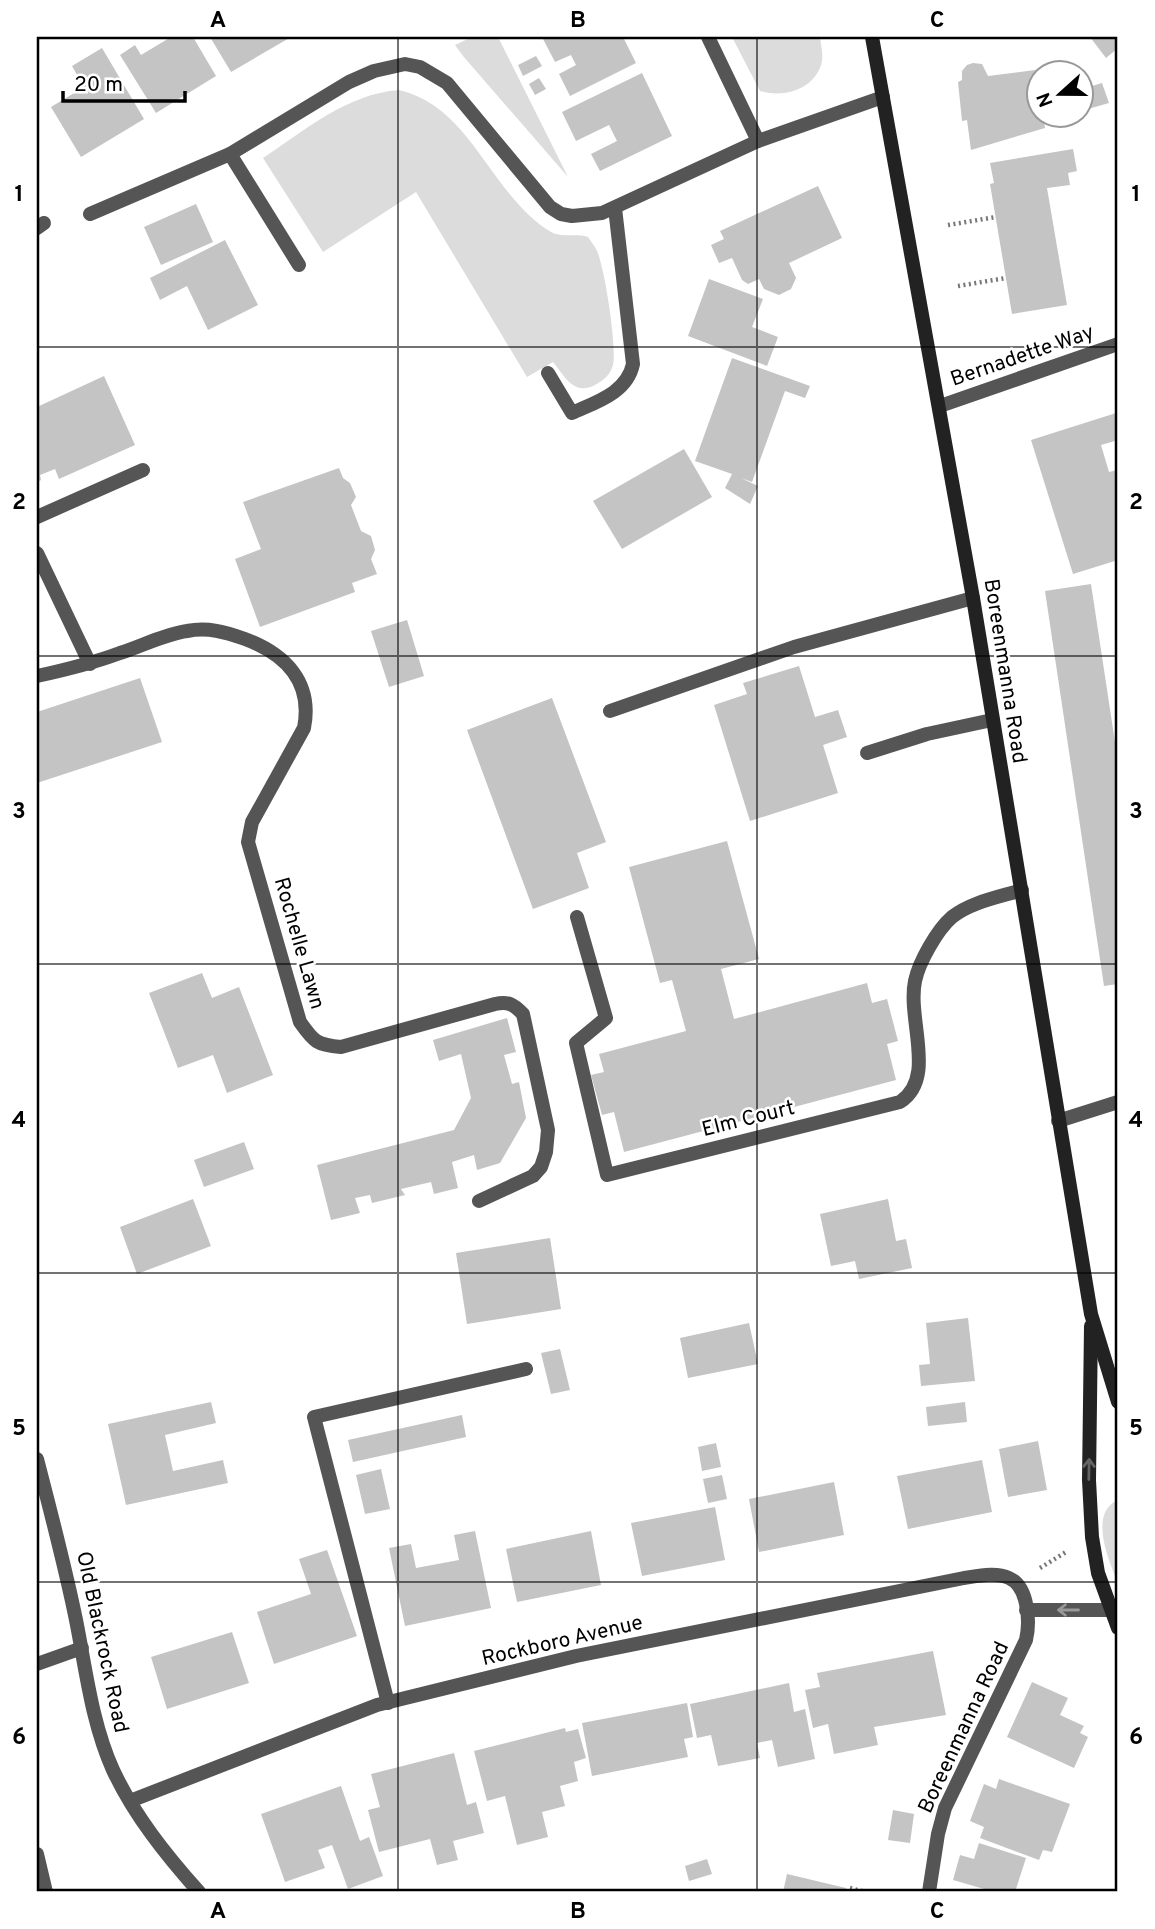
<svg xmlns="http://www.w3.org/2000/svg" width="1155" height="1929" viewBox="0 0 1155 1929" font-family="Overpass,sans-serif">
<style>
.green{fill:#dcdcdc}
.building{fill:#c4c4c4}
.lines{fill:none;stroke-linecap:round;stroke-linejoin:round}
.path{stroke:#777;stroke-width:4.5;stroke-dasharray:2 3.5;stroke-linecap:butt}
.service{stroke:#555;stroke-width:14}
.minor{stroke:#555;stroke-width:14}
.secondary{stroke:#222;stroke-width:14}
.oneway{stroke:#646464}
.oneway2{stroke:#999}
.grid{fill:none;stroke:#000;stroke-width:2;stroke-opacity:0.55}
.labels{text-anchor:middle;stroke-width:5;stroke-linejoin:round;paint-order:stroke}
.street-label{font-size:21px;fill:#000;stroke:#fff}
.neatline{fill:none;stroke:#000;stroke-width:2.5}
.grid-label{font-size:23px;text-anchor:middle;font-weight:bold;fill:#000}
</style>
<rect width="100%" height="100%" fill="#fff"/>
<g class="green">
<path d="M472,37H498L568,177L463,56L455,45Z"/>
<path d="M732,37H820C821,46 824,56 821,65C813,90 783,98 760,91Z"/>
<path d="M399,90C472,107 490,195 551,232C561,238 577,233 588,237C591,242 595,246 597,251C605,269 617,347 613,365C610,375 604,380 595,385C574,396 565,377 553,362L527,377L416,192L323,252L263,158C305,130 347,94 399,90Z"/>
<path d="M1116,1501H1118V1583C1109,1561 1089,1515 1116,1501Z"/>
</g>
<g class="building">
<path d="M171,37H193L216,76L156,113L120,55L135,45L141,55Z"/>
<path d="M210,37H291L231,72Z"/>
<path d="M542,37H623L636,63L570,96L559,74L576,65L571,55L555,62Z"/>
<path d="M1090,37H1118V48L1106,58Z"/>
<path d="M102,48L144,119L81,157L51,107L84,87L72,66Z"/>
<path d="M536,56L542,66L523,76L518,65Z"/>
<path d="M973,63L982,64L988,76L1043,69L1044,74H1040V116H1043L1045,128L971,150L967,120L962,121L958,82L962,80V71L967,65Z"/>
<path d="M642,73L672,136L600,171L591,154L617,141L609,125L576,141L562,112Z"/>
<path d="M539,78L546,89L535,95L529,84Z"/>
<path d="M1102,83L1109,103L1088,109L1082,89Z"/>
<path d="M1073,149L1077,171L1068,173L1070,185L1047,188L1067,305L1012,314L990,184L994,183L990,163Z"/>
<path d="M818,186L842,238L789,263L796,278L791,289L779,295L764,289L759,279L748,284L742,280L732,258L719,263L711,245L724,239L720,231Z"/>
<path d="M196,204L213,242L161,265L144,227Z"/>
<path d="M225,240L258,305L208,330L187,286L160,300L150,278Z"/>
<path d="M709,279L763,299L752,327L778,337L767,366L688,336Z"/>
<path d="M732,358L810,386L805,398L785,391L752,482L741,478L758,486L750,504L725,488L732,474L695,461Z"/>
<path d="M104,376L135,445L59,479L55,469L40,475L41,480L37,482V407Z"/>
<path d="M1116,413L1118,440L1101,445L1109,472L1117,470L1118,474V560L1073,574L1031,440Z"/>
<path d="M684,449L712,497L622,549L593,501Z"/>
<path d="M339,468L343,478L350,483L356,497L351,505L361,531L371,536L375,550L371,559L377,574L352,583L355,592L260,627L235,559L261,549L243,502Z"/>
<path d="M1091,584L1118,762V984L1104,986L1045,591Z"/>
<path d="M407,620L424,676L389,687L371,631Z"/>
<path d="M799,666L815,717L838,710L847,737L823,745L838,793L750,821L714,705L747,694L743,683Z"/>
<path d="M140,678L162,742L37,783V712Z"/>
<path d="M552,698L606,842L577,853L589,888L533,909L467,730Z"/>
<path d="M727,841L759,959L721,969L734,1019L867,983L872,1003L887,999L898,1041L887,1044L896,1080L624,1152L614,1112L602,1115L591,1075L604,1072L599,1054L686,1031L672,980L660,983L629,867Z"/>
<path d="M202,973L212,998L239,987L273,1075L227,1093L213,1055L178,1068L149,993Z"/>
<path d="M507,1018L516,1052L504,1055L512,1084L519,1082L526,1118L500,1163L477,1170L474,1155L452,1162L458,1188L434,1194L431,1182L401,1189L405,1195L372,1203L370,1195L355,1198L360,1213L331,1220L317,1165L454,1130L471,1098L461,1054L439,1061L433,1040Z"/>
<path d="M244,1142L254,1169L204,1187L194,1160Z"/>
<path d="M193,1199L211,1246L137,1274L120,1227Z"/>
<path d="M888,1199L896,1241L906,1239L912,1268L859,1279L855,1261L831,1266L820,1214Z"/>
<path d="M550,1238L561,1309L467,1324L456,1253Z"/>
<path d="M968,1318L975,1381L921,1386L919,1365L930,1364L926,1323Z"/>
<path d="M749,1323L758,1364L688,1378L680,1338Z"/>
<path d="M560,1349L570,1390L551,1394L541,1353Z"/>
<path d="M211,1402L216,1423L165,1435L173,1471L223,1460L228,1483L126,1505L108,1424Z"/>
<path d="M965,1402L967,1422L928,1426L926,1407Z"/>
<path d="M462,1415L466,1437L353,1462L348,1440Z"/>
<path d="M1038,1441L1047,1490L1008,1497L999,1449Z"/>
<path d="M716,1443L721,1467L702,1471L698,1447Z"/>
<path d="M982,1460L992,1512L908,1529L897,1476Z"/>
<path d="M381,1469L390,1509L365,1514L356,1475Z"/>
<path d="M722,1475L727,1499L708,1503L703,1479Z"/>
<path d="M834,1482L844,1535L759,1552L749,1499Z"/>
<path d="M715,1507L725,1560L642,1576L631,1523Z"/>
<path d="M475,1531L491,1608L405,1626L389,1548L411,1544L416,1568L459,1560L454,1535Z"/>
<path d="M591,1531L601,1585L517,1602L506,1549Z"/>
<path d="M327,1550L357,1636L274,1664L257,1612L311,1594L299,1559Z"/>
<path d="M232,1632L249,1683L167,1709L151,1657Z"/>
<path d="M933,1651L946,1715L874,1727L878,1745L834,1754L828,1724L813,1728L805,1690L820,1687L817,1673Z"/>
<path d="M1032,1682L1068,1698L1060,1715L1084,1726L1080,1733L1088,1737L1074,1768L1007,1737Z"/>
<path d="M789,1683L794,1712L805,1709L815,1759L778,1767L772,1740L757,1743L760,1758L718,1766L711,1735L697,1738L690,1704Z"/>
<path d="M687,1703L693,1737L684,1739L688,1757L592,1776L582,1723Z"/>
<path d="M565,1728L566,1732L578,1729L586,1758L574,1762L578,1781L560,1786L565,1806L542,1812L548,1837L517,1845L505,1796L487,1801L474,1751Z"/>
<path d="M454,1753L467,1805L476,1802L484,1833L453,1841L458,1860L437,1865L430,1839L379,1852L368,1810L380,1807L371,1774Z"/>
<path d="M999,1779L1070,1804L1052,1852L1043,1850L1039,1860L980,1838L984,1827L970,1821L984,1784L996,1789Z"/>
<path d="M341,1786L360,1841L369,1837L383,1876L348,1889L332,1845L318,1850L325,1868L285,1882L261,1814Z"/>
<path d="M893,1810L914,1814L910,1843L888,1840Z"/>
<path d="M979,1843L1026,1858L1015,1892H983L984,1889L953,1880L960,1855L974,1859Z"/>
<path d="M707,1859L712,1874L689,1881L685,1866Z"/>
<path d="M787,1874L846,1888L845,1892H783Z"/>
</g>
<g class="lines">
<g class="path">
<path d="M948,225L996,217"/>
<path d="M958,286L1006,278"/>
<path d="M1040,1568L1066,1552"/>
<path d="M850,1888L866,1892"/>
</g>
<g class="service">
<path d="M610,711L794,647L973,598"/>
<path d="M867,753L927,734L992,720"/>
<path d="M577,917L606,1018L576,1043L607,1175L900,1102C937,1078 907,1020 915,981C919,962 937,930 952,917C971,902 999,897 1022,890"/>
<path d="M1026,1610H1111"/>
<path d="M37,1664L82,1648"/>
<path d="M388,1703L314,1417L526,1369"/>
<path d="M37,1854L46,1892"/>
</g>
<g class="minor">
<path d="M708,37L758,141"/>
<path d="M230,154L299,265"/>
<path d="M90,214L230,154L349,82L374,71L405,64L420,67L447,83L550,207L561,214L572,216L602,213L758,141L883,97"/>
<path d="M37,228L44,223"/>
<path d="M548,373L572,413C596,402 627,393 633,364L615,208"/>
<path d="M940,406L1118,344"/>
<path d="M37,517L143,470"/>
<path d="M37,553L90,664"/>
<path d="M37,676C65,670 93,663 120,653C142,646 165,634 187,631C208,627 225,632 245,639C285,654 313,682 304,728L252,822L248,842L300,1022C314,1042 317,1045 341,1047L495,1004C508,1001 513,1004 523,1014L548,1130L546,1152L541,1167L533,1176L479,1201"/>
<path d="M1058,1121L1118,1102"/>
<path d="M37,1459C51,1513 65,1566 76,1620C86,1670 92,1724 113,1770C134,1815 166,1855 199,1892"/>
<path d="M130,1801L377,1705L576,1656L964,1578C978,1576 996,1572 1009,1578C1029,1587 1030,1623 1026,1640L945,1808L938,1834L929,1892"/>
</g>
<g class="secondary">
<path d="M872,37L973,598L1091,1314L1118,1402"/>
<path d="M1091,1326L1089,1480L1092,1537L1098,1573L1118,1628"/>
</g>
</g>
<defs><path id="oneway-shaft" d="M-6 0H5M1.5-3L5.5 0L1.5 3" fill="none" stroke-width="1.6" stroke-linecap="round" stroke-linejoin="round" transform="scale(1.75)"/></defs>
<use class="oneway" href="#oneway-shaft" transform="translate(1089 1469) rotate(-89)"/>
<use class="oneway2" href="#oneway-shaft" transform="translate(1068 1610) rotate(180)"/>
<path class="grid" d="M398,37V1892M757,37V1892M37,347H1118M37,656H1118M37,964H1118M37,1273H1118M37,1582H1118"/>
<g class="labels">
<g class="street-label">
<text transform="translate(1022 355) rotate(-19)" y="7">Bernadette Way</text>
<text transform="translate(1006 671) rotate(81)" y="7">Boreenmanna Road</text>
<text transform="translate(300 943) rotate(74)" y="7">Rochelle Lawn</text>
<text transform="translate(748 1118) rotate(-14)" y="7">Elm Court</text>
<text transform="translate(562 1640) rotate(-13)" y="7">Rockboro Avenue</text>
<text transform="translate(103 1642) rotate(78)" y="7">Old Blackrock Road</text>
<text transform="translate(963 1727) rotate(-65)" y="7">Boreenmanna Road</text>
</g>
</g>
<rect width="1155" height="1929" fill="none" stroke="#ffffff" stroke-width="77"/>
<g transform="translate(1060 94) rotate(249)"><circle r="33" fill="#ffffff" stroke="#999999" stroke-width="2"/>
<path d="M0-5L12 26L0 18L-12 26Z" fill="#000000"/>
<text y="-10" font-size="19" font-weight="bold" text-anchor="middle" fill="#000000">N</text>
</g>
<path d="M63 91v10h122v-10" fill="none" stroke="#000000" stroke-width="3.5"/>
<text x="74" y="91" font-size="21" fill="#000000" stroke="#ffffff" stroke-width="5" paint-order="stroke">20 m</text>
<rect x="38" y="38" width="1078" height="1852" class="neatline"/>
<g class="grid-label">
<text x="218" y="27">A</text>
<text x="578" y="27">B</text>
<text x="937" y="27">C</text>
<text x="19" y="201">1</text>
<text x="1136" y="201">1</text>
<text x="19" y="509">2</text>
<text x="1136" y="509">2</text>
<text x="19" y="818">3</text>
<text x="1136" y="818">3</text>
<text x="19" y="1127">4</text>
<text x="1136" y="1127">4</text>
<text x="19" y="1435">5</text>
<text x="1136" y="1435">5</text>
<text x="19" y="1744">6</text>
<text x="1136" y="1744">6</text>
<text x="218" y="1918">A</text>
<text x="578" y="1918">B</text>
<text x="937" y="1918">C</text>
</g>
</svg>
